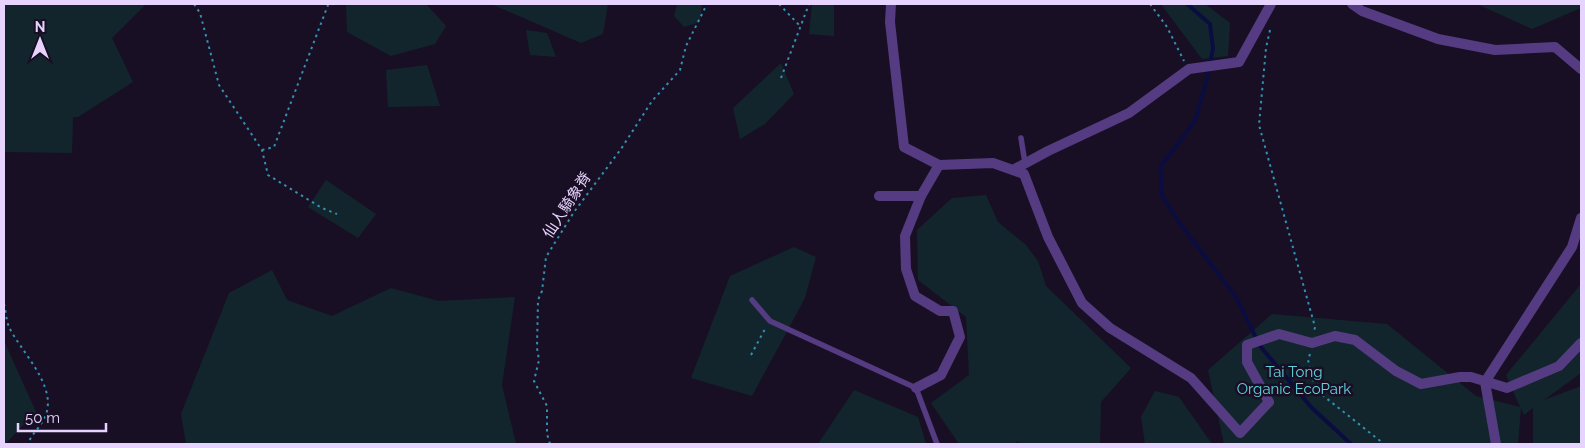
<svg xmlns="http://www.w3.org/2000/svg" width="1585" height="448" viewBox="0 0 1585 448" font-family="Raleway,'Noto Sans TC',sans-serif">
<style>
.green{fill:#12252d}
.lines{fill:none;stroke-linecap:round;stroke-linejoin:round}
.stream{stroke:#0b0d40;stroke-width:4}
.path{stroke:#3290b2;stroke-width:2;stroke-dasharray:2.5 4;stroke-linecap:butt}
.service{stroke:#553b81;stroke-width:5.5}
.minor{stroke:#553b81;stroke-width:10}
.labels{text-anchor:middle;stroke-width:5;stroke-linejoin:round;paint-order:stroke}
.street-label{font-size:15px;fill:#e6d3fe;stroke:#190f24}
.park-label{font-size:15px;fill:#61d2dc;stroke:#190f24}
</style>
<rect width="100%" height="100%" fill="#190f24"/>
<g class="green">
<path d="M4,4H146L112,38L133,82L78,117H73L72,153L4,152Z"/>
<path d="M346,4H426L446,26L435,44L391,56L347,32Z"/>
<path d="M491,4H608L603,34L581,43Z"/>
<path d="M677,4H702L700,22L684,27L674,16Z"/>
<path d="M812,4H834V36L809,34Z"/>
<path d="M1161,4H1205L1230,23L1228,56L1202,59Z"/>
<path d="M1477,4H1581V8L1532,29Z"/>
<path d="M526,30L547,33L556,57L530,55Z"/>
<path d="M781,63L794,94L765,124L740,139L733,108Z"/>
<path d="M427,65L440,106L388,107L386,70Z"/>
<path d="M326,180L376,214L358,238L308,207Z"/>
<path d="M986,195L998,222L1026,245L1038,261L1046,286L1131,368L1101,402L1100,444H1021L1017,441L1016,444H959L931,403L969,375L966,317L918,280L917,230L952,198Z"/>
<path d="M794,247L816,257L805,298L752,396L691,378L730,276Z"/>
<path d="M272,270L287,300L332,316L391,288L439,301L515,297L502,385L516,444H186L181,414L229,293Z"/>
<path d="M1581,284V373L1544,400L1581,386V444H1533V408L1524,415L1521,408L1518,444H1224L1208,370L1272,314L1387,324L1476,396L1520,407L1506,375Z"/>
<path d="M4,341L36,412L5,444H4Z"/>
<path d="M854,390L918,417L926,444H818Z"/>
<path d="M1155,391L1179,397L1212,444H1145L1141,417Z"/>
</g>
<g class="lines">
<path class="stream" d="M1187,4L1210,24L1213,49L1206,82L1195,121L1161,166L1162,196L1181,225L1236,297L1260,346L1311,407L1351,444"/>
<g class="path">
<path d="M194,4L200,13L219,85L262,150L268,175L322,208L337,214"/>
<path d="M779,4L801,27"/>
<path d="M1150,4L1167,27L1184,61"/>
<path d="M1270,30L1266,48L1259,125L1315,327L1314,332"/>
<path d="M781,78L809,4"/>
<path d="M262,150L274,147L328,5L334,4"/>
<path d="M4,304C6,311 6,320 9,327C19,349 54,382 47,411C44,425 32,432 28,444"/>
<path d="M1310,354L1308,360L1316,390L1384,444"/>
<path d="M751,355L765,329"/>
<path d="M550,444L547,434V406L534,381L539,360L537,348L538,300L542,291L546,257L574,212L621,149L652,101L680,70L686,46L707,4"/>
</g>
<g class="service">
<path d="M1021,138L1025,163"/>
<path d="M752,300L770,321L916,388L937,444"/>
</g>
<g class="minor">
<path d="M891,4L890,22L904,147L939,165L993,163L1024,174L1048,237L1082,303L1110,328L1191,378L1240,433L1269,402L1247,362V345L1279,334L1312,343L1335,336L1355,340L1396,371L1421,384L1460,377H1471L1507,388L1559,366L1581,343"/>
<path d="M1352,4L1362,11L1438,39L1495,50L1555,47L1581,69"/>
<path d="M1013,170L1048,151L1129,113L1189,69L1239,62L1271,4"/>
<path d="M879,196H921L939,165"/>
<path d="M916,388L941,375L960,337L953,311H940L915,296L906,269L905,236L921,196"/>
<path d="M1496,444L1485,382L1572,247L1581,218"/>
</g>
</g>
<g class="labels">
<g class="street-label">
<text transform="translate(567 205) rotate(-57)" y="5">仙人騎象脊</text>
</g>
<g class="park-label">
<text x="1294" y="377">Tai Tong<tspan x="1294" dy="17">Organic EcoPark</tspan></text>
</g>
</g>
<rect width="1585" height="448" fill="none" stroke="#e6d3fe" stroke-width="10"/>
<g transform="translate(40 40)" stroke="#190f24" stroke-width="4" paint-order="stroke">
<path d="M0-4L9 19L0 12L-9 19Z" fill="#e6d3fe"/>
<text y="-8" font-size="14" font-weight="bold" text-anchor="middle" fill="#e6d3fe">N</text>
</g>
<path d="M18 423v8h88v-8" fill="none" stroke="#e6d3fe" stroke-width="2.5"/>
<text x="25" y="423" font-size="15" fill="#e6d3fe" stroke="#190f24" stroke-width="4" paint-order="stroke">50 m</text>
</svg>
